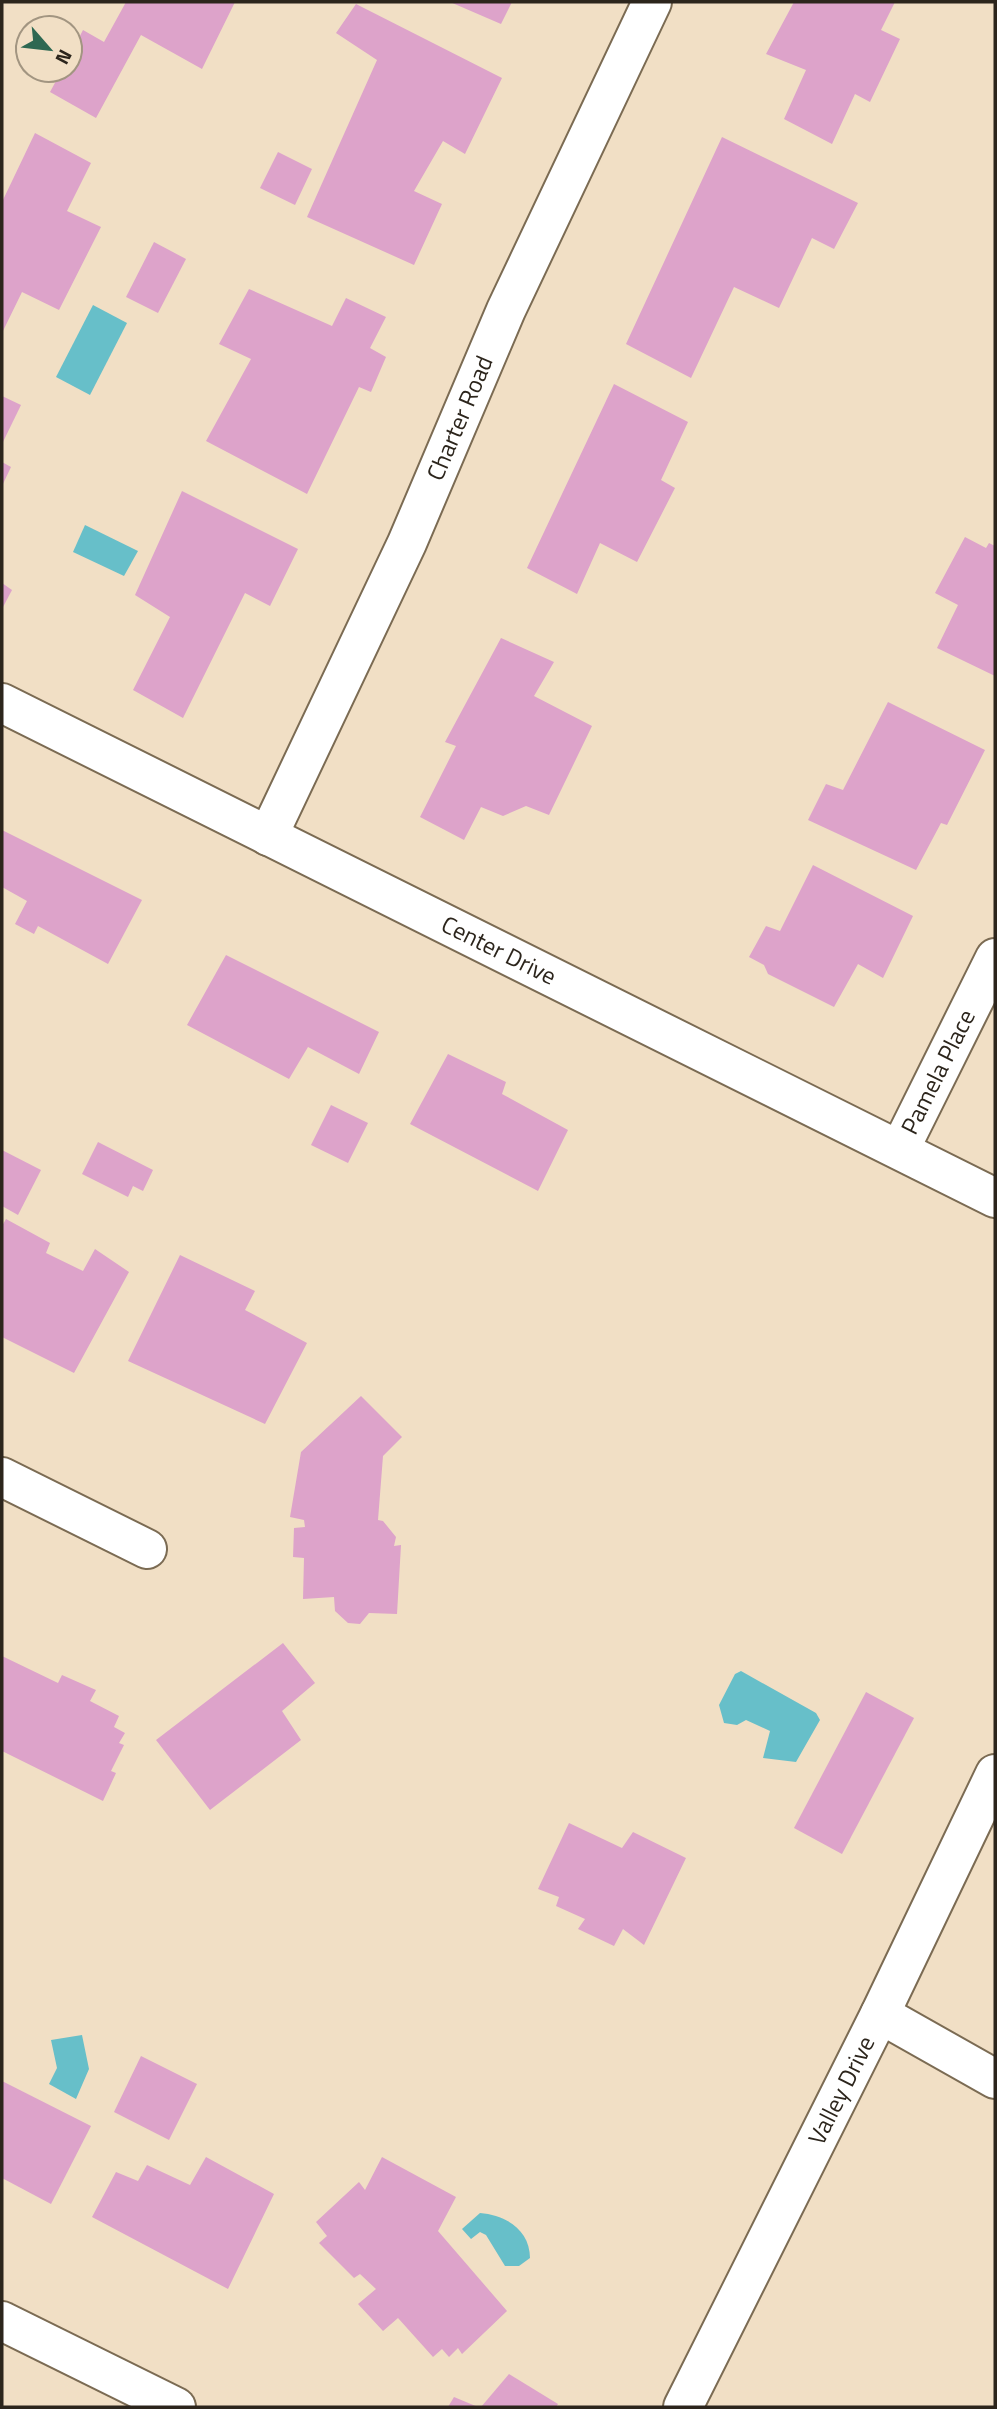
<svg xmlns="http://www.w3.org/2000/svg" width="997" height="2409" viewBox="0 0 997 2409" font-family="'Titillium Web',sans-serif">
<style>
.water{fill:#67bfc9}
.building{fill:#dda3ca}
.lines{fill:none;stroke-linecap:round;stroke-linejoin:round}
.minor-casing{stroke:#7b6b53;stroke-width:42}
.tertiary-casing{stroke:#7b6b53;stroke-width:42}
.minor{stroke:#fff;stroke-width:38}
.tertiary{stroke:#fff;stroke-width:38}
.labels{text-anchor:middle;stroke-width:6;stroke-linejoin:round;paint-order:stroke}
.street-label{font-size:24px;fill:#2c251c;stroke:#f1dfc5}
</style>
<rect width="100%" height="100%" fill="#f1dfc5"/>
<g class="water">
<path d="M93,305L127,323L90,395L56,377Z"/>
<path d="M85,525L138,551L124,576L73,552Z"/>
<path d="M741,1671L816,1713L820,1720L796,1762L763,1758L770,1731L746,1720L737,1725L724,1723L719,1705L735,1674Z"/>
<path d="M82,2035L89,2069L76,2099L49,2084L57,2068L51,2040Z"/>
<path d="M480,2213C506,2215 530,2230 530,2258L519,2266H505L486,2235L480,2232L471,2239L462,2229Z"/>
</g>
<g class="building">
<path d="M126,2H235L202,69L141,35L96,118L50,92L62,70H70V55L83,30L104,42Z"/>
<path d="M450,2H512L501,24Z"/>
<path d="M794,2H895L881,30L900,39L870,102L855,94L832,144L784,119L806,70L766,54Z"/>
<path d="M356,4L502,78L465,154L443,141L414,191L442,204L414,265L307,217L377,60L336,33Z"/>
<path d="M35,133L91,163L67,211L101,227L59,310L22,292L2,333V202Z"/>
<path d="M722,137L858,203L834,249L812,238L779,308L734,287L691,378L626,344Z"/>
<path d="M278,152L312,169L295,205L260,188Z"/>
<path d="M154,242L186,259L158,313L126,297Z"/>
<path d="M249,289L332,326L346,298L386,317L370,348L386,357L371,392L359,387L307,494L206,441L251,359L219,344Z"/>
<path d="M614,384L688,422L661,480L675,488L637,562L600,543L577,594L527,568Z"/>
<path d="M2,396L21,405L2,444Z"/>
<path d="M2,462L11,467L2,486Z"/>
<path d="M182,491L298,549L270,606L245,593L183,718L133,690L170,617L135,595Z"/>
<path d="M965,537L986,548L989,543L995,546V676L937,648L958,605L935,593Z"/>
<path d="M2,583L12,590L2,609Z"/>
<path d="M501,638L554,662L534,696L592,726L549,815L526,806L503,816L481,807L464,840L420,817L456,746L445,742Z"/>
<path d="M888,702L985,750L947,825L941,823L916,870L808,820L826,784L843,790Z"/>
<path d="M2,830L142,900L108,964L38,926L34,934L15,924L27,901L2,887Z"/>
<path d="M813,865L913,916L883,978L858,964L834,1007L768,974L764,965L749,957L766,926L780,931Z"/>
<path d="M226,955L379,1032L359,1074L308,1047L289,1079L187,1025Z"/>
<path d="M448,1054L506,1082L502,1094L568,1130L538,1191L410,1124Z"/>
<path d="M331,1105L368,1123L348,1163L311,1145Z"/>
<path d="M98,1142L153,1170L143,1191L133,1186L128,1197L82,1174Z"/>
<path d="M2,1150L41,1170L18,1215L2,1206Z"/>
<path d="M6,1219L50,1243L46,1253L83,1271L95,1249L129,1272L74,1373L2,1337V1226Z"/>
<path d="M180,1255L255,1291L245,1310L307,1343L265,1424L128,1361Z"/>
<path d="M361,1396L402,1437L383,1456L378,1520L383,1521L396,1537L394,1546L401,1545L397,1614L369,1613L360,1624L348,1623L335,1611L334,1597L303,1599L304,1558L293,1557L294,1528L305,1527L304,1520L290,1517L301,1452Z"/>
<path d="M283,1643L315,1683L282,1711L301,1740L210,1810L156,1740Z"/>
<path d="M2,1656L58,1683L62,1675L96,1690L90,1701L119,1716L114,1727L125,1733L119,1743L124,1745L111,1771L116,1773L103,1801L2,1751Z"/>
<path d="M866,1692L914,1718L842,1854L794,1828Z"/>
<path d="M569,1823L622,1848L633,1832L686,1858L644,1945L623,1929L614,1946L578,1929L585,1919L556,1906L559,1897L538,1889Z"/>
<path d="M141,2056L197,2084L169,2140L114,2112Z"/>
<path d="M2,2081L91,2126L51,2204L2,2178Z"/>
<path d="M206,2157L274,2194L228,2289L92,2217L116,2172L138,2181L147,2165L190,2185Z"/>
<path d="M382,2157L456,2197L438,2231L507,2311L462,2354L458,2348L449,2357L442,2349L433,2357L398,2318L383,2331L358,2304L376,2289L360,2274L354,2278L319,2243L327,2236L316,2222L359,2182L365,2190Z"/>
<path d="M509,2374L558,2404L556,2407H481Z"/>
<path d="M454,2397L478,2407H448Z"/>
</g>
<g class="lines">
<defs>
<g id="minor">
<path id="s1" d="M268,836L407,543L506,310L652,2"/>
<path id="s2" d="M900,1149L995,958"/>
<path d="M2,1477L147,1549"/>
<path d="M2,2321L176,2407"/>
</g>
<g id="tertiary">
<path id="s3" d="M2,703L995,1198"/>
<path d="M880,2014L995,2079"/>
<path id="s4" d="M683,2407L880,2014L995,1774"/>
</g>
</defs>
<use href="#minor" class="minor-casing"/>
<use href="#tertiary" class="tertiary-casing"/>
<use href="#minor" class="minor"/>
<use href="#tertiary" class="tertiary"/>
</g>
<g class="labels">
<g class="street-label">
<text dy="8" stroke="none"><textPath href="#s1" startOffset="460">Charter Road</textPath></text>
<text dy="8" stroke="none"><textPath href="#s3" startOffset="555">Center Drive</textPath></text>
<text dy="8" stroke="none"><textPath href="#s2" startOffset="86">Pamela Place</textPath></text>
<text dy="8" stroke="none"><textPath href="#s4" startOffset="354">Valley Drive</textPath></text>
</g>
</g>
<rect width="997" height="2409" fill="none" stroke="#2c251c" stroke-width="7"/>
<g transform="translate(49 49) rotate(118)"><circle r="33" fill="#f1dfc5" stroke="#a29581" stroke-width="2"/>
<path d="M0-5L12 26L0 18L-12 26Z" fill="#2e6852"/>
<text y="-10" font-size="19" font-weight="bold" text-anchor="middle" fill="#2c251c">N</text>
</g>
</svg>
